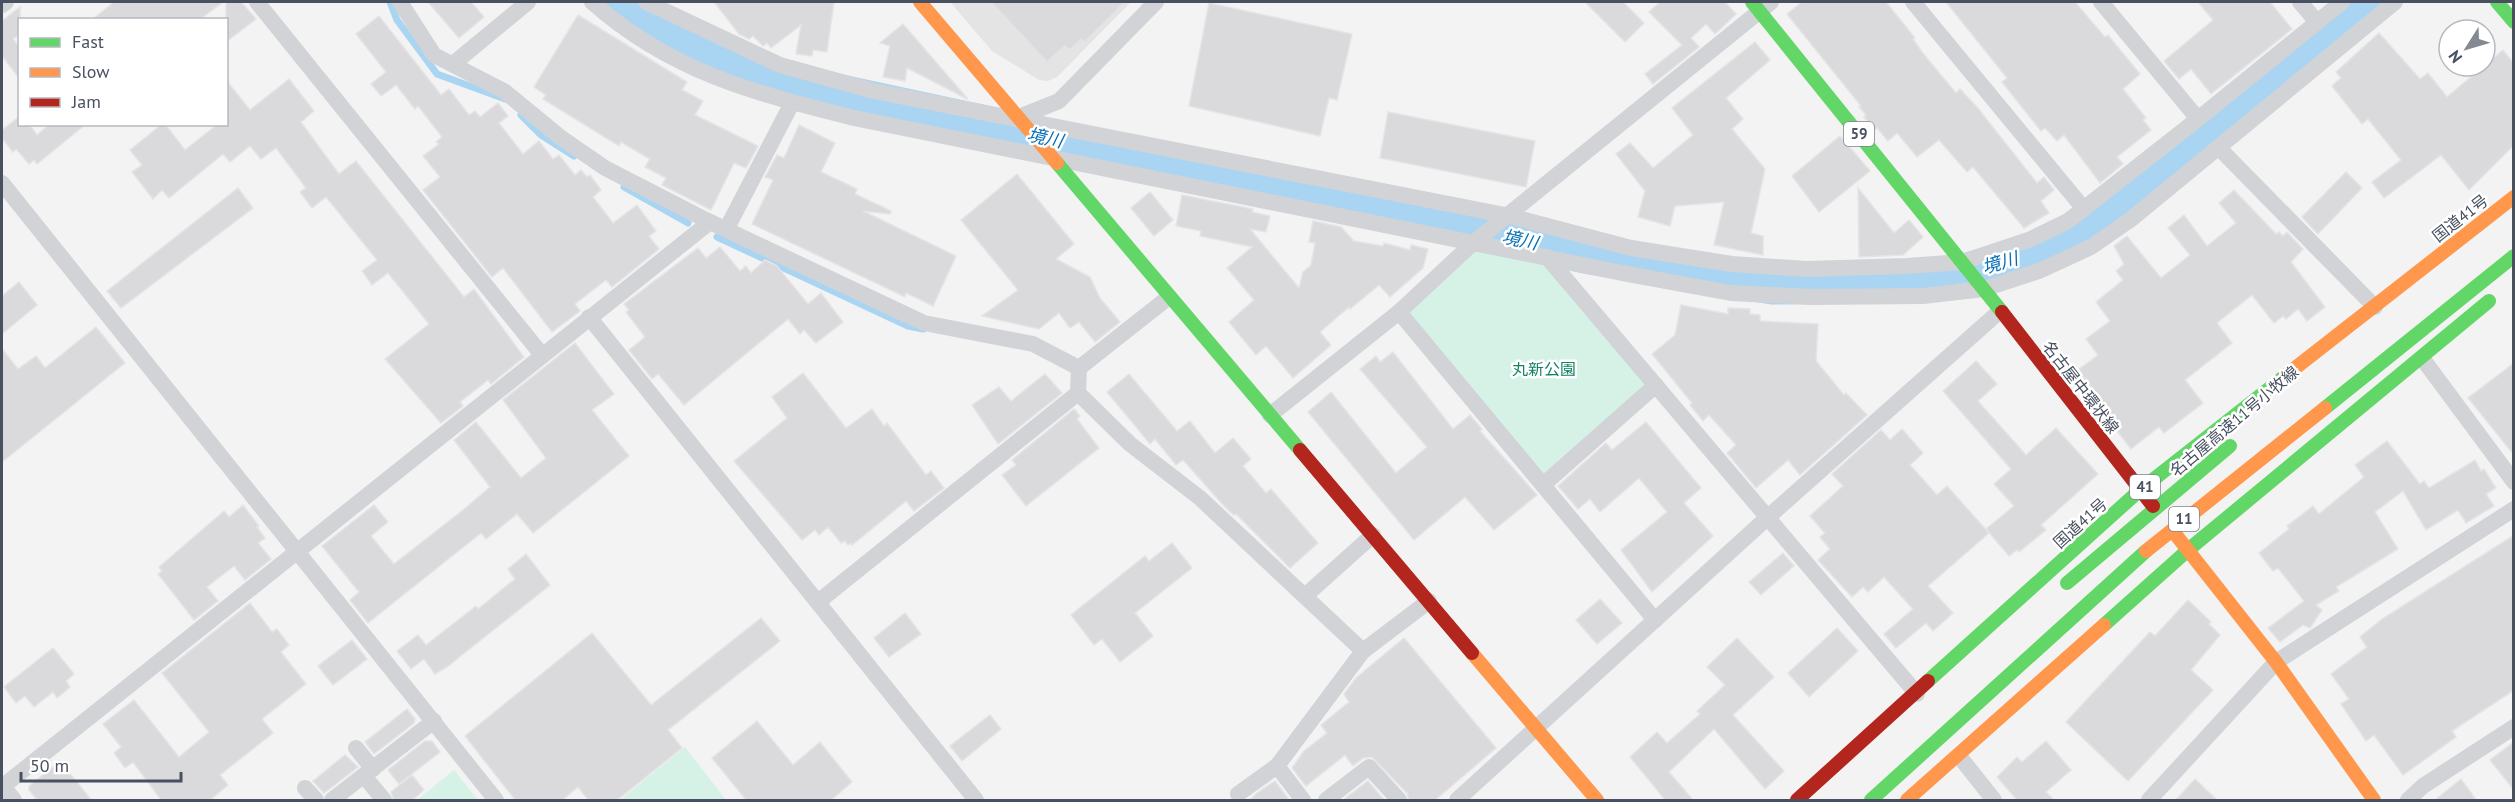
<svg xmlns="http://www.w3.org/2000/svg" width="2515" height="802" viewBox="0 0 2515 802" font-family="'PT Sans','Noto Sans JP',sans-serif">
<style>
.education{fill:#e4e4e5}
.green{fill:#d6f2e7}
.lines{fill:none;stroke-linecap:round;stroke-linejoin:round}
.stream{stroke:#aad5f2;stroke-width:7}
.river{stroke:#aad5f2;stroke-width:39}
.building{fill:#dadadc;stroke:#e4e4e6;stroke-width:1.5}
.street{stroke:#d1d3d6;stroke-width:16}
.fast{stroke:#63d668;stroke-width:14}
.slow{stroke:#ff974d;stroke-width:14}
.jam{stroke:#b3261e;stroke-width:14}
.labels{text-anchor:middle;stroke-width:5;stroke-linejoin:round;paint-order:stroke}
.shield{fill:#fff;stroke:#7f8490;stroke-width:1.5}
.shield-label{font-size:15px;font-weight:bold;fill:#485061}
.street-label{font-size:16px;fill:#485061;stroke:#fff}
.park-label{font-size:16px;fill:#128261;stroke:#fff}
.water-label{font-size:18px;font-style:italic;fill:#046fb7;stroke:#fff}
</style>
<rect width="100%" height="100%" fill="#f3f3f3"/>
<path class="education" d="M950,2H1131L1057,77L1048,81L1039,80L992,51Z"/>
<g class="green">
<path d="M1473,246L1547,259L1653,386L1542,482L1401,312Z"/>
<path d="M685,747L726,800H620Z"/>
<path d="M454,770L478,800H417Z"/>
</g>
<g class="lines">
<g class="stream">
<path d="M390,2L397,20L437,74L505,99"/>
<path d="M521,115L541,135L574,156"/>
<path d="M624,187L688,223"/>
<path d="M717,237L908,326L923,329"/>
</g>
<path class="river" d="M617,2C665,39 723,65 781,81L1585,254L1773,285L1885,284L1944,279L2038,252L2088,229L2366,2"/>
</g>
<g class="building">
<path d="M114,2H223L199,20H92Z"/>
<path d="M226,2H241L256,19L226,42Z"/>
<path d="M428,2H471L484,17L459,38Z"/>
<path d="M714,2H834L827,52L813,50L812,56L796,54L801,25L771,48L767,43L763,46L753,36L749,39L739,34Z"/>
<path d="M991,2H1125L1085,42L1081,39L1070,50L1065,46L1047,62Z"/>
<path d="M1585,2H1623L1644,23L1625,42Z"/>
<path d="M1660,2H1725L1736,14L1715,34L1706,24L1691,38L1699,47L1653,84L1645,74L1682,45L1649,12Z"/>
<path d="M1802,2H1886L1915,38L1913,39L1922,52L1956,93L1960,89L1977,107L2037,183L2044,177L2054,190L2041,201L2049,213L2024,228L1973,167L1967,172L1939,140L1917,157L1897,133L1888,141L1877,128L1875,130L1864,117L1866,115L1859,107L1861,106L1787,14Z"/>
<path d="M1946,2H2075L2105,37L2108,35L2140,74L2123,89L2146,118L2143,120L2151,130L2117,157L2123,164L2100,183L2064,135L2057,141L2045,128L2041,131L2002,82L2007,78Z"/>
<path d="M2198,2H2270L2292,29L2211,94L2191,69L2179,79L2164,61L2213,20Z"/>
<path d="M1209,3L1352,34L1337,100L1329,98L1320,136L1189,106Z"/>
<path d="M20,7V34L13,39L20,48V79L2,56V21Z"/>
<path d="M578,15L687,82L682,90L703,101L695,115L758,146L746,168L734,163L711,210L662,185L666,178L645,167L650,159L621,142L619,146L543,99L546,95L534,87Z"/>
<path d="M379,16L441,95L449,89L469,115L475,111L480,117L498,103L508,116L499,123L523,154L539,141L553,159L559,155L575,175L581,170L587,177L590,175L601,190L593,197L613,223L637,205L656,231L649,236L659,249L612,287L606,280L575,304L580,311L552,332L503,268L492,277L423,190L440,177L423,156L439,144L436,142L442,137L418,106L415,109L396,85L381,96L371,84L386,72L356,34Z"/>
<path d="M903,24L967,98V99L907,68L905,81L883,77L890,46L880,43Z"/>
<path d="M2379,33L2420,79L2428,73L2447,97L2503,50L2514,64V145L2469,190L2441,155L2384,198L2372,182L2401,160L2368,119L2362,124L2332,86L2341,78L2336,72Z"/>
<path d="M1755,42L1770,60L1726,98L1743,119L1732,129L1765,169L1751,233L1763,236V255L1714,245L1724,202L1675,206L1670,226L1638,217L1645,191L1616,154L1630,143L1653,168L1693,135L1672,108Z"/>
<path d="M289,79L314,111L301,122L339,174L356,161L464,297L474,289L524,357L491,384L488,380L460,402L463,406L441,423L385,359L429,324L388,273L372,285L362,271L377,260L326,197L312,208L300,192L306,188L276,148L261,159L250,146L230,162L223,154L169,198L162,190L153,199L132,172L142,165L130,150L162,124H165L185,150L218,124H226V80L250,110Z"/>
<path d="M1388,112L1535,141L1526,187L1380,158Z"/>
<path d="M20,116V124H29L37,135L50,124H86L37,164L34,160L29,164L16,149L13,152L2,138V130Z"/>
<path d="M799,125L835,143L821,172L857,189L855,194L891,211L890,214L863,211L956,256L933,306L906,293L905,297L752,224L773,180L765,177L777,155L784,158Z"/>
<path d="M1840,136L1870,171L1819,212L1792,176Z"/>
<path d="M2346,172L2362,188L2318,234L2302,217Z"/>
<path d="M1017,174L1074,244L1056,259L1090,277L1100,298L1120,322L1095,342L1079,322L1070,328L1059,313L1039,329L982,316L1018,290L961,220Z"/>
<path d="M238,188L253,208L121,308L107,291Z"/>
<path d="M1858,188L1894,233L1909,220L1923,237L1903,255L1859,257Z"/>
<path d="M2234,190L2276,234L2279,232L2283,236L2287,232L2303,249L2291,262L2325,307L2307,321L2298,309L2286,319L2283,316L2274,323L2252,295L2217,323L2232,343L2185,380L2203,403L2164,433L2159,427L2131,449L2097,405L2102,401L2078,370L2098,355L2086,339L2110,321L2096,302L2123,280L2116,271L2124,264L2114,246L2127,236L2161,278L2190,255L2168,228L2184,215L2207,246L2236,223L2219,203Z"/>
<path d="M1150,192L1173,220L1154,236L1131,208Z"/>
<path d="M1182,195L1253,209L1252,212L1270,216L1266,232L1250,229L1299,288L1303,272L1311,265L1315,243L1309,242L1313,221L1341,227L1354,241L1383,246L1384,243L1410,250L1411,245L1428,249L1423,268L1390,297L1379,285L1350,309L1349,307L1320,332L1331,345L1293,378L1266,346L1256,355L1229,322L1254,300L1227,268L1252,247L1200,236L1201,231L1176,226Z"/>
<path d="M720,247L740,271L746,266L751,273L765,260L776,265L808,304L821,293L843,322L816,343L804,330L800,334L788,319L684,405L658,374L652,379L629,350L645,337L626,312L629,310L624,304L698,248L706,258Z"/>
<path d="M19,282L37,305L2,334V296Z"/>
<path d="M1681,305L1728,314V308L1750,309V314L1760,315V321L1818,324L1816,361L1844,395L1846,393L1867,415L1800,475L1788,460L1756,488L1727,453L1736,445L1709,415L1703,421L1690,405L1692,403L1652,354L1675,335Z"/>
<path d="M96,327L125,363L2,462V349L18,369L36,356L45,368Z"/>
<path d="M575,343L614,394L592,410L629,456L533,533L517,514L486,539L481,533L368,623L350,600L359,592L322,546L374,505L388,522L371,536L394,564L463,510L490,487L454,440L476,422L521,478L546,458L503,400Z"/>
<path d="M1393,352L1453,429L1470,415L1482,429L1480,431L1537,495L1494,530L1465,497L1414,540L1308,412L1331,392L1396,473L1427,447L1360,369L1376,356L1380,362Z"/>
<path d="M1976,361L1997,384L1978,401L2026,455L2056,428L2098,474L2041,525L2046,530L2019,552L2017,550L2009,556L1986,529L2014,506L1994,484L2011,469L1943,391Z"/>
<path d="M2514,363V455L2468,398Z"/>
<path d="M803,373L846,428L872,409L884,426L887,423L926,475L931,471L944,488L914,511L906,501L852,545L851,543L848,545L845,541L841,543L828,527L819,535L815,530L802,540L734,461L787,418L772,397Z"/>
<path d="M1045,374L1062,393L998,444L972,405L999,387L1011,401Z"/>
<path d="M1129,374L1177,431L1190,421L1215,453L1233,438L1251,459L1243,466L1266,493L1271,489L1318,543L1290,568L1236,514L1234,515L1225,507L1183,460L1176,465L1155,439L1150,444L1107,392Z"/>
<path d="M1074,409L1080,416L1077,419L1099,448L1026,506L1002,475L1016,465L1012,460Z"/>
<path d="M1646,422L1701,488L1684,503L1713,536L1652,592L1621,550L1667,512L1639,478L1600,512L1590,499L1578,509L1558,486L1606,443L1612,450Z"/>
<path d="M1902,429L1923,453L1910,465L1937,495L1947,486L1989,533L1928,586L1953,613L1933,631L1926,623L1896,648L1884,634L1913,609L1884,577L1868,592L1863,587L1852,597L1818,560L1830,549L1820,537L1825,533L1810,516L1843,486L1832,474L1881,430L1890,440Z"/>
<path d="M2387,441L2420,484L2424,481L2429,488L2475,460L2481,471L2484,469L2496,488L2486,494L2494,506L2466,523L2458,510L2426,530L2403,491L2375,512L2398,549L2336,587L2339,591L2316,605L2322,610L2310,628L2303,625L2280,642L2268,628L2304,601L2278,568L2273,571L2259,553L2289,529L2287,526L2313,506L2319,514L2364,477L2355,465Z"/>
<path d="M243,505L259,526L257,527L265,538L258,543L271,559L245,580L234,566L207,587L218,601L194,620L158,574L162,571L159,567L224,511L229,517Z"/>
<path d="M2514,535V690L2452,731L2456,737L2403,775L2374,735L2366,741L2341,704L2349,699L2331,674L2367,647L2360,637L2382,619Z"/>
<path d="M1172,543L1192,568L1135,613L1153,636L1120,662L1102,639L1094,645L1071,615L1145,556L1149,561Z"/>
<path d="M1783,553L1794,566L1761,595L1749,582Z"/>
<path d="M526,554L550,585L447,667L435,674L424,659L411,669L397,651L418,635L426,645L476,606L478,609L515,579L508,569Z"/>
<path d="M1600,599L1622,623L1597,644L1576,620Z"/>
<path d="M2188,600L2211,622L2209,624L2220,635L2191,670L2213,690L2128,781L2066,722L2150,632L2155,636Z"/>
<path d="M250,603L272,632L277,629L289,645L281,652L306,684L262,719L273,733L220,775L228,785L209,801H162L133,762L125,768L114,753L121,747L103,724L134,700L179,757L209,732L162,673Z"/>
<path d="M905,613L921,634L889,657L874,638Z"/>
<path d="M761,618L780,641L668,730L682,748L616,801H589L578,787L561,801H516L465,736L592,633L651,705Z"/>
<path d="M1837,628L1858,651L1809,697L1788,673Z"/>
<path d="M1404,638L1496,748L1434,801H1409L1407,793L1372,757L1363,758L1353,766L1345,755L1306,786L1292,768L1304,751L1327,733L1321,725L1349,702L1344,694L1356,678Z"/>
<path d="M1737,638L1774,677L1733,715L1784,771L1765,789L1714,729L1669,772L1694,801H1666L1630,757L1657,732L1667,743L1700,714L1697,711L1725,685L1707,667Z"/>
<path d="M352,640L367,659L333,685L318,666Z"/>
<path d="M53,648L74,674L66,681L70,687L57,698L53,692L34,707L25,696L16,703L4,687Z"/>
<path d="M407,709L415,719L414,723L374,754L365,742Z"/>
<path d="M990,715L1001,729L962,761L950,746Z"/>
<path d="M757,721L793,765L820,742L852,782L830,801H747L712,758Z"/>
<path d="M425,741H432L440,752L399,784L388,770Z"/>
<path d="M2046,741L2071,770L2046,792L2055,801H2018L1997,777L2017,757L2022,762Z"/>
<path d="M2514,742V790L2490,760Z"/>
<path d="M345,755L358,767L324,793L313,781Z"/>
<path d="M60,761L92,801H38L29,790V786Z"/>
<path d="M412,775L424,790L411,801H394L391,792Z"/>
<path d="M2195,779L2218,801H2175Z"/>
<path d="M2461,779L2477,801H2434Z"/>
<path d="M1275,781L1290,801H1249L1257,793Z"/>
<path d="M1368,781L1385,801H1343L1348,796Z"/>
</g>
<g class="lines">
<g class="street">
<path d="M257,2L542,355"/>
<path d="M400,2L434,55L504,91L560,137L605,168L710,222L924,323L1033,344L1079,368L1078,393L1130,444L1200,498L1363,651L1277,766L1303,800"/>
<path d="M592,2C671,72 754,93 854,118L1627,274L1731,293L1812,297L1923,296L1984,289L2039,271L2091,247L2130,220L2395,2"/>
<path d="M646,2L780,65L874,91L1510,216L1631,248L1732,264L1807,269L1907,266L1962,262L2031,239L2068,221L2198,119L2342,2"/>
<path d="M1913,2L2084,209"/>
<path d="M2101,2L2198,119"/>
<path d="M2300,2L2317,22"/>
<path d="M2,5L6,2"/>
<path d="M453,64L528,2"/>
<path d="M1019,117L1059,101L1156,2"/>
<path d="M2219,148L2375,307"/>
<path d="M2,183L496,800"/>
<path d="M727,228L792,103"/>
<path d="M1547,257L1917,694"/>
<path d="M1399,312L1655,620"/>
<path d="M589,317L976,800"/>
<path d="M2422,358L2514,482"/>
<path d="M1079,368L1169,297"/>
<path d="M1270,415L1399,312L1472,244L1771,2"/>
<path d="M1543,485L1656,385"/>
<path d="M1306,595L1373,535"/>
<path d="M818,602L1078,393"/>
<path d="M1363,651L1429,601"/>
<path d="M356,748L373,769"/>
<path d="M1959,756L1994,800"/>
<path d="M364,776L384,800"/>
<path d="M2,785L14,800"/>
<path d="M2,787L710,222"/>
<path d="M305,788L316,800"/>
<path d="M1238,794L1277,766"/>
<path d="M332,800L434,721"/>
<path d="M1326,800L1369,767L1399,800"/>
<path d="M1457,800L1767,518L2000,311"/>
<path d="M2149,800L2276,662L2514,509"/>
<path d="M2408,800L2423,786L2514,727"/>
</g>
<g class="fast">
<path d="M1752,2L2002,312"/>
<path d="M2497,2L2514,22"/>
<path d="M1057,163L1300,450"/>
<path d="M2325,408L2514,256"/>
<path d="M2067,583L2230,446"/>
<path d="M2104,625L2188,550L2489,301"/>
<path d="M1928,681L2140,490L2285,376"/>
<path d="M1871,800L2146,551"/>
</g>
<g class="slow">
<path d="M920,2L1057,163"/>
<path d="M2285,376L2514,197"/>
<path d="M2176,535L2276,662L2374,800"/>
<path d="M2146,551L2325,408"/>
<path d="M1472,653L1597,800"/>
<path d="M1907,800L2104,625"/>
</g>
<g class="jam">
<path d="M2002,312L2153,506"/>
<path d="M1300,450L1472,653"/>
<path d="M1797,800L1928,681"/>
</g>
</g>
<g class="labels">
<g class="shield">
<rect x="1844" y="122" width="30" height="24" rx="4.5"/>
<rect x="2130" y="475" width="30" height="24" rx="4.5"/>
<rect x="2169" y="507" width="30" height="24" rx="4.5"/>
</g>
<g class="shield-label">
<text x="1859" y="139">59</text>
<text x="2145" y="492">41</text>
<text x="2184" y="524">11</text>
</g>
<g class="street-label">
<text transform="translate(2460 218) rotate(-38)" y="6">国道41号</text>
<text transform="translate(2081 387) rotate(52)" y="6">名古屋中環状線</text>
<text transform="translate(2234 421) rotate(-40)" y="6">名古屋高速11号小牧線</text>
<text transform="translate(2080 523) rotate(-42)" y="6">国道41号</text>
</g>
<g class="park-label">
<text x="1544" y="375">丸新公園</text>
</g>
<g class="water-label">
<text transform="translate(1045 138) rotate(12)" y="6">境川</text>
<text transform="translate(1520 240) rotate(12)" y="6">境川</text>
<text transform="translate(2000 263) rotate(-16)" y="6">境川</text>
</g>
</g>
<rect width="2515" height="802" fill="none" stroke="#485061" stroke-width="6"/>
<rect x="18" y="18" width="210" height="108" fill="#ffffff" stroke="#b6b9c0" stroke-width="1.5"/>
<rect x="30" y="38" width="30" height="9" fill="#63d668" stroke="#b6b9c0" stroke-width="1.5"/>
<text x="72" y="48" font-size="18" fill="#485061">Fast</text>
<rect x="30" y="68" width="30" height="9" fill="#ff974d" stroke="#b6b9c0" stroke-width="1.5"/>
<text x="72" y="78" font-size="18" fill="#485061">Slow</text>
<rect x="30" y="98" width="30" height="9" fill="#b3261e" stroke="#b6b9c0" stroke-width="1.5"/>
<text x="72" y="108" font-size="18" fill="#485061">Jam</text>
<g transform="translate(2467 48) rotate(233)"><circle r="28" fill="#ffffff" stroke="#b6b9c0" stroke-width="1.5"/>
<path d="M0-4.5L10 22L0 15L-10 22Z" fill="#848994"/>
<text y="-9" font-size="16" font-weight="bold" text-anchor="middle" fill="#485061">N</text>
</g>
<path d="M21 772v9h160v-9" fill="none" stroke="#485061" stroke-width="3"/>
<text x="30" y="772" font-size="18" fill="#485061" stroke="#ffffff" stroke-width="4.5" paint-order="stroke">50 m</text>
</svg>
